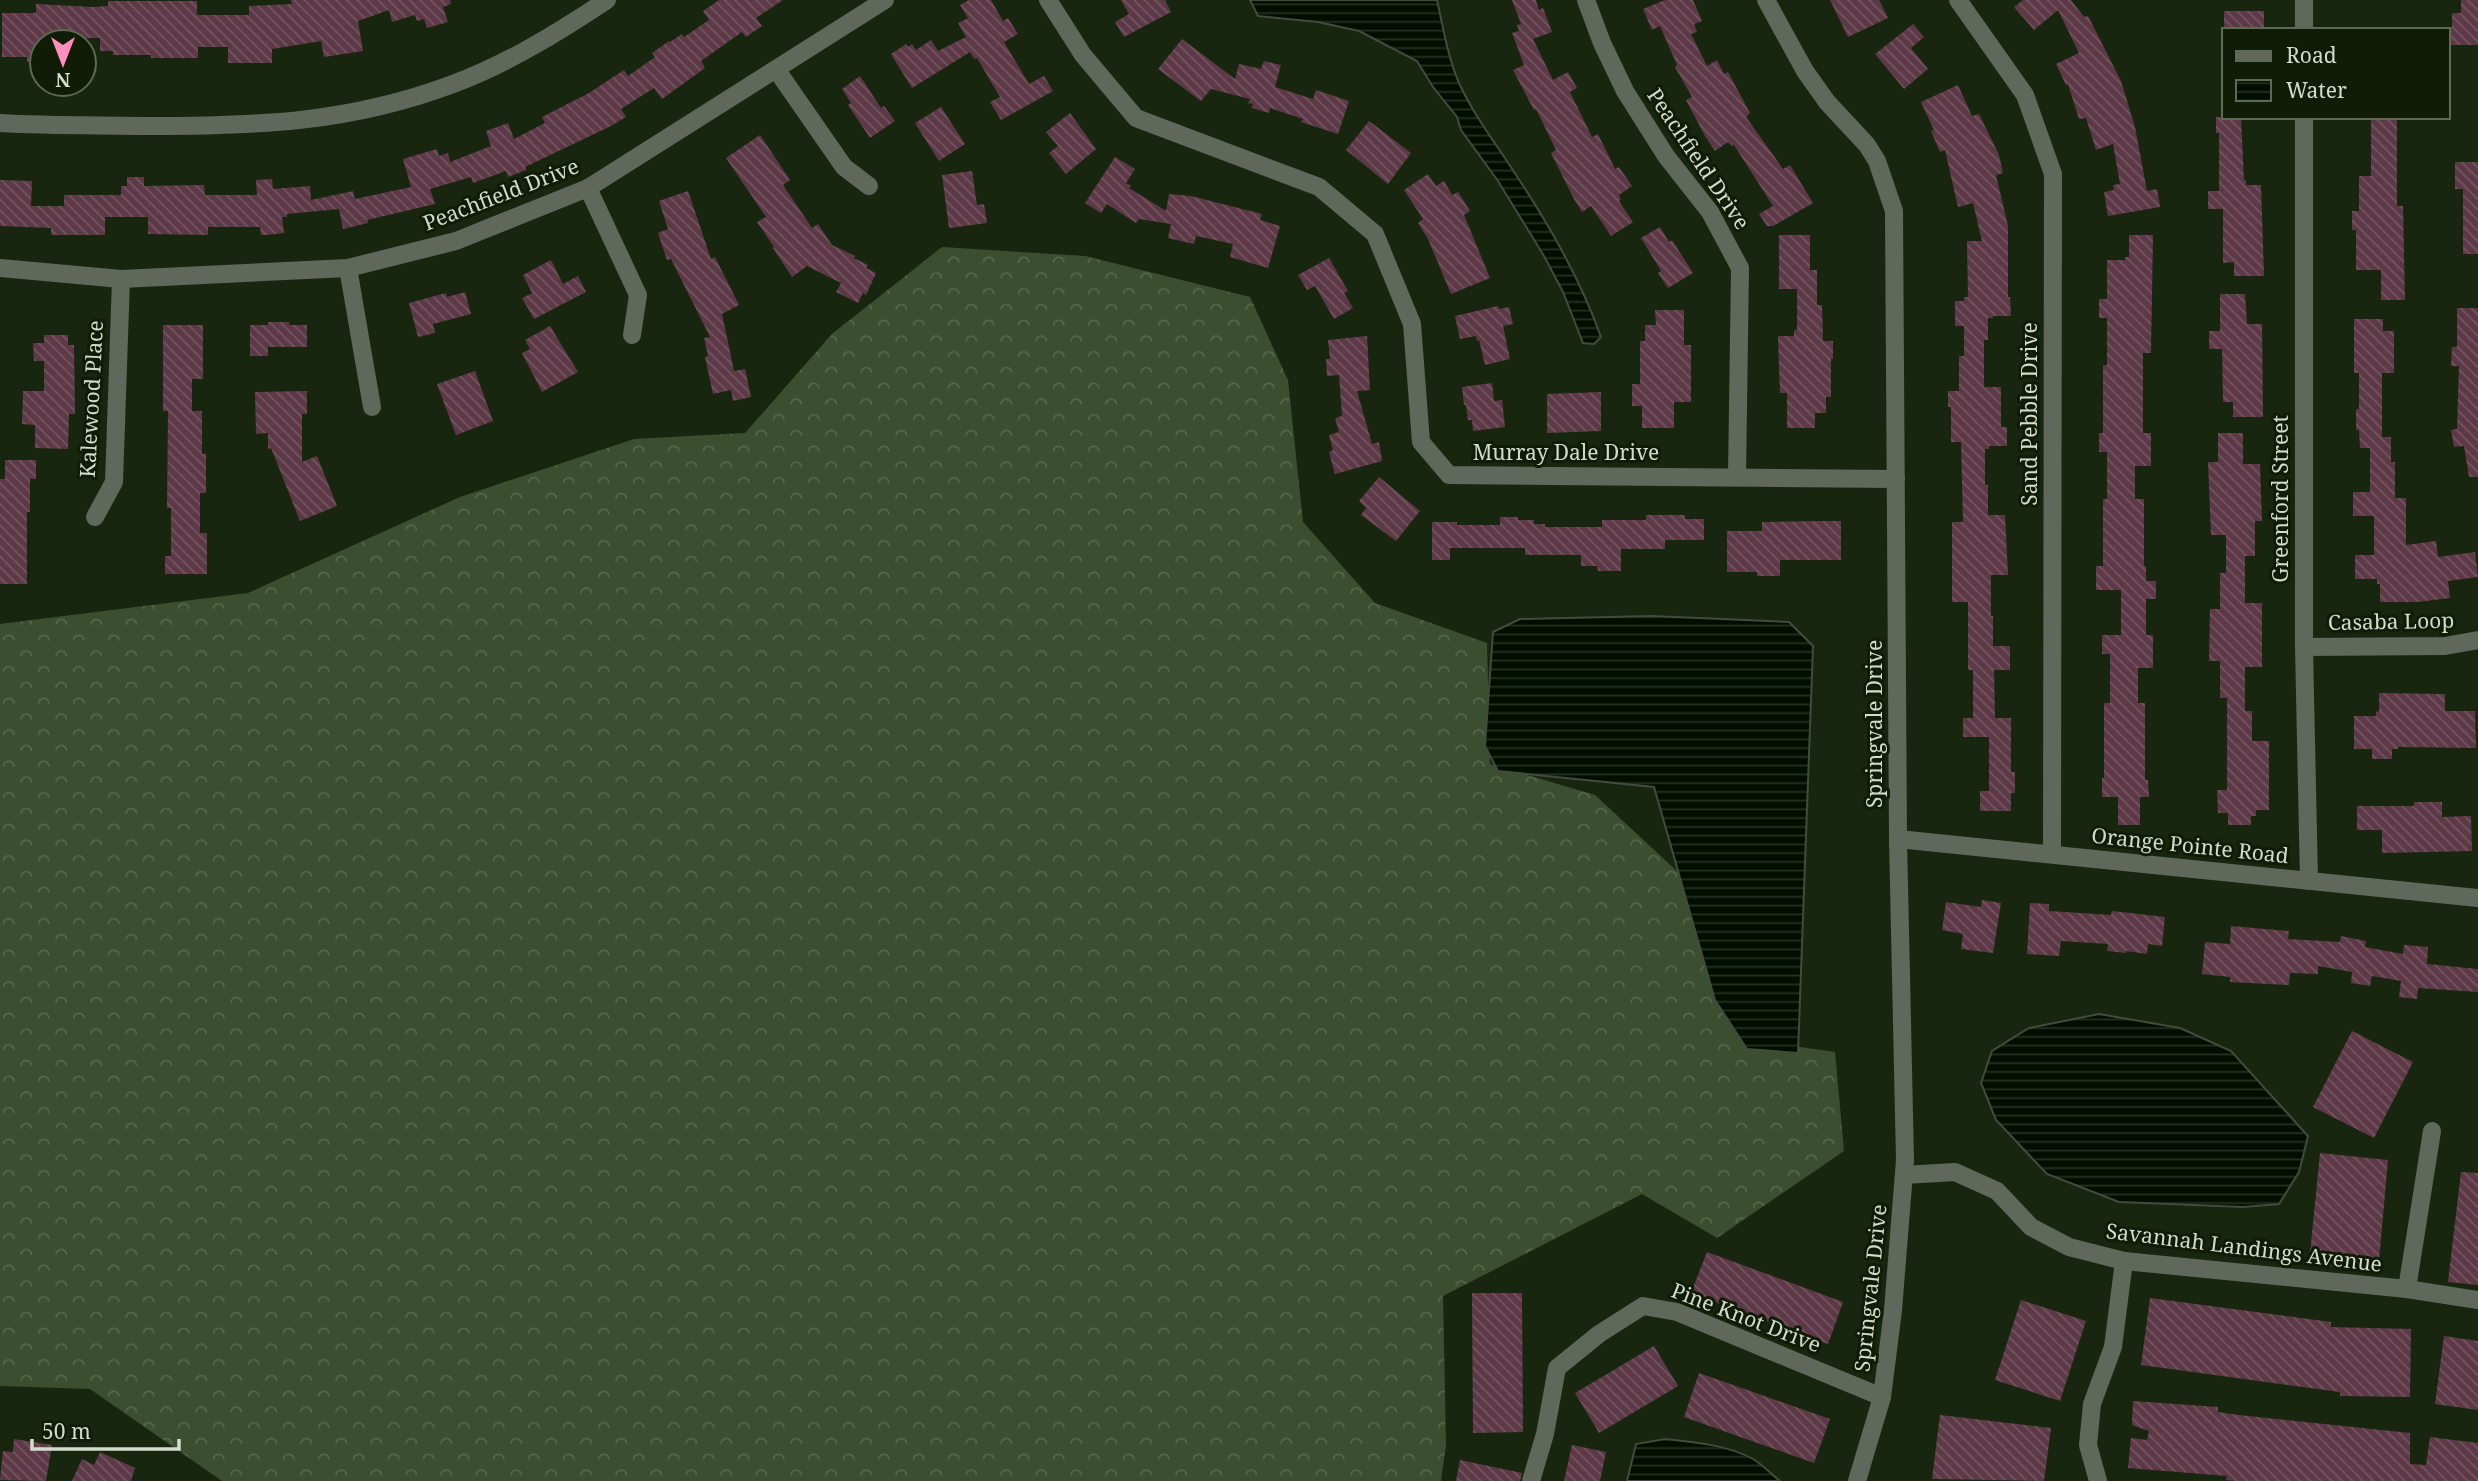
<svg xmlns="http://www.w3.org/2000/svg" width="2478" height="1481" viewBox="0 0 2478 1481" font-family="'Noto Serif',serif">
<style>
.forest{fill:url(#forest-crowns)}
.water{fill:url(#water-rules);stroke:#414c3e;stroke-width:2}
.building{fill:url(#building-back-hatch)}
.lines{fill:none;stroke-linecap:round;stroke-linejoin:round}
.minor{stroke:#5f685a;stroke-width:18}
.labels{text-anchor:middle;stroke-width:6;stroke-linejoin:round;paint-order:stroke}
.street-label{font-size:21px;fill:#d3dccd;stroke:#101c06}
</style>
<defs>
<pattern id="forest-crowns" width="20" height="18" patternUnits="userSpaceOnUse" patternTransform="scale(1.75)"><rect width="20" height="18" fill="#3b4e2f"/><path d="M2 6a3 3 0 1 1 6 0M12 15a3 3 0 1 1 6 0" fill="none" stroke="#56674c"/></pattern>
<pattern id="water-rules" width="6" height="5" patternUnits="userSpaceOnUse" patternTransform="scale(1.75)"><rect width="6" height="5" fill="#020e00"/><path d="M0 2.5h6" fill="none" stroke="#263024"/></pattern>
<pattern id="building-back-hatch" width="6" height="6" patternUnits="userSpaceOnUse" patternTransform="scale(1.75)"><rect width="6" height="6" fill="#5d3947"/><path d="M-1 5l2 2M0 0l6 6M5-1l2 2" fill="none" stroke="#735560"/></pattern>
</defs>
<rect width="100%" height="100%" fill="#19260f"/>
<path class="forest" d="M942,247L1085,256L1250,297L1288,380L1303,522L1375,603L1487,643L1490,764L1595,795L1679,873L1745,1039L1835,1052L1844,1151L1717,1238L1642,1194L1443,1296L1446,1445L1441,1481H222L90,1389L0,1386V624L248,593L460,497L634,439L745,433L832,334Z"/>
<g class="water">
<path d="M1250,0H1437C1443,27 1448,58 1459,83C1474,116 1497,145 1516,175C1550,226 1580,278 1601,337L1594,344L1583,343L1563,292L1544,256L1498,181L1461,130L1457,117L1433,87L1417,61L1359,31L1318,22L1258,16Z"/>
<path d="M1652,616L1789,622L1813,646L1798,1053L1747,1049L1715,1000L1654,787L1498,771L1485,746L1493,632L1520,619Z"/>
<path d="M2099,1014L2180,1028L2231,1051L2308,1136L2299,1172L2279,1204L2243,1207L2119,1202L2047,1174L1996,1120L1981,1083L1992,1051L2029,1028Z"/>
<path d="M1665,1439C1693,1442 1728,1445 1753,1459C1763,1465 1771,1474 1780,1481H1627L1636,1444Z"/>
</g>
<g class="building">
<path d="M291,0H450L451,4L443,7L448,22L427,28L424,19L417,21L415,15L392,22L389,10L358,21L363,51L324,57L321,41L272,49V63H228V47H198V58H151V55H113V51H100V38H54V42H42V62H27V57H2V13H36V4L92,7L108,6V1H197V15H249V6L292,4Z"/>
<path d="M719,0H783L756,18L762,26L746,37L742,32L701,61L705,68L662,99L654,88L621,109L626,117L611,126L525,167L526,170L508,177L506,171L473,183L471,177L430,189L435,204L367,220L368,223L343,229L339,209L287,214V217H282L284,233L266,235H261L260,227H208V235L148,234V217H105V235H51V228L0,226V180L32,181L31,206H64V195H121V186H127V177H144V186L204,185L205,195H257L256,180L272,179L273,189L310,186L311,200L353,191L355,199L411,187L403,159L437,149L439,156L448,153L450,162L491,146L486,131L508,123L514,139L545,123L542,117L589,93L624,70L628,76L655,57L652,53L669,41L670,42L682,34L684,37L709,20L703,11Z"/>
<path d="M969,0H991L1003,21L1008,18L1018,34L1004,42L1029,84L1044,76L1053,91L1001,120L990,102L1000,97L977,58L974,59L970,52L912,88L891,54L906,44L908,47L912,44L916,50L931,40L938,51L966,37L958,23L968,18L960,5Z"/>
<path d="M1121,0H1165L1171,12L1124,37L1115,22L1129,14Z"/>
<path d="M1512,0H1536L1539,10L1543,8L1552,32L1533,39L1553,80L1568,72L1577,88L1570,92L1592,137L1598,134L1615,169L1619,167L1632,186L1619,195L1621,200L1619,201L1633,222L1611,236L1591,206L1582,212L1574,199L1551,153L1556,150L1536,109L1534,110L1513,70L1524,65L1512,33L1519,31L1517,25L1521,24Z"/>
<path d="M1665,0H1693L1702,21L1694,24L1697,32L1691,34L1707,66L1717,60L1724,74L1728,72L1750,113L1746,117L1783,169L1790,165L1813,203L1773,226H1767L1759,214L1773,206L1734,145L1732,146L1728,142L1715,151L1705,136L1686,100L1692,97L1675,67L1677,65L1660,26L1652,30L1643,9Z"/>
<path d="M1830,0H1879L1888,18L1848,37Z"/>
<path d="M2023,0H2071L2084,17L2088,16L2121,81L2135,127L2147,191L2157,189L2160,207L2108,216L2104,192L2114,190L2113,185L2120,184L2113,144L2096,150L2086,118L2079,119L2068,84L2066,85L2056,64L2079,53L2058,10L2034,30L2014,7Z"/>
<path d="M2461,0H2478V45H2448V27H2452V13H2461Z"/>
<rect x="2224" y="11" width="40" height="19"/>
<path d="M1913,24L1924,37L1911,48L1928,69L1904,89L1875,54Z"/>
<path d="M1182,39L1235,79L1239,64L1261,69L1264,61L1281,65L1275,87L1313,99L1316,90L1349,101L1338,134L1301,122L1303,119L1270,108L1269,113L1252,108L1253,104L1248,103L1250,99L1211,89L1201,101L1158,69Z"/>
<path d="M860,76L881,108L884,106L895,121L870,138L848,105L851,103L842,89Z"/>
<path d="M1958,85L1972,116L1979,114L1999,155L2003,173L1996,175L2008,226V297H2010L2011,316H1993V318H1988V340H1984V387H2001V427H2007V446H1989V449H1985V485H1988V515H2005L2008,575H1991V616H1993V646H2010V670H1994L1995,718H2011V772H2015V793H2011V811H1980V791H1989V737H1963V718H1973V670H1968V602H1952V522H1963L1961,442H1951V407H1948V391H1959V356H1964V326H1955V301H1964V297H1968L1967,241H1982L1973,203L1958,207L1945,150L1940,152L1931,131L1934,130L1921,102Z"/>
<path d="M941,107L965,144L939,161L915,123Z"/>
<path d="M1070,113L1096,149L1066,174L1049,153L1058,146L1046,132Z"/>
<path d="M2216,117H2241L2244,180H2246V185H2261L2264,276H2234V262L2223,263V209H2208V191H2219V133H2216Z"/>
<path d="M2371,117H2397V206H2403L2405,300H2381V270H2356V230H2352V211H2359V176H2371Z"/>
<path d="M1369,121L1411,153L1388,184L1346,150Z"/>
<path d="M760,135L790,180L783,185L812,228L818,224L832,245L855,256L854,258L868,265L866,268L876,273L866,295L863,293L858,303L836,292L841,283L807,266L792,277L773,248L774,247L757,222L766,217L726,158Z"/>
<path d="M1115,157L1135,169L1126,183L1131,186L1129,188L1166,211L1169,194L1191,196L1262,214L1260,220L1280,226L1268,268L1230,257L1233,244L1196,236L1194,244L1168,238L1171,224L1139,219L1136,223L1107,204L1101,213L1085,203Z"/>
<path d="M2455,162H2478V254H2463V189H2455Z"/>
<path d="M972,171L977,205L984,204L987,223L949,228L942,175Z"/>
<path d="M1428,174L1436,186L1444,181L1452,195L1458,192L1470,211L1464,215L1490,278L1451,294L1428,239L1418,223L1423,219L1404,190Z"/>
<path d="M688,191L711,259L715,257L739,305L722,314L734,371L745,369L751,397L733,401L731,390L713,394L705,357L708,356L704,338L710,337L671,259L667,260L658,233L668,229L659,201Z"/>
<path d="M1660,227L1669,242L1672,240L1693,273L1668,288L1658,273L1661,271L1641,238Z"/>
<path d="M1779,235H1810V270H1817V305H1822L1823,341H1833V359H1831V397H1826V413H1815V428H1787V393H1780L1778,336H1794V330H1797V289H1779Z"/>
<path d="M2129,235H2153L2151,353H2143V433H2151V466H2135V499H2144V566H2146V581H2156V599H2146V635H2153V668H2138V703H2145V780H2148L2149,797H2140V825H2118V797H2102V778H2104V703H2110V654H2102V635H2121V590H2096V566H2103V499H2107V452H2099V433H2103V365H2107V318H2099V299H2107V260H2125V257H2129Z"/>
<path d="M1329,258L1348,291L1344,293L1353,308L1334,319L1315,286L1307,290L1298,275Z"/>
<path d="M551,260L563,284L578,276L586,292L534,319L522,298L532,293L523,275Z"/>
<path d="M465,292L471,314L433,324L435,333L418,337L409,303L446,293L447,297Z"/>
<path d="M2220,294H2245L2247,324H2262L2263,417H2233V402H2223L2222,349H2209V331H2220Z"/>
<path d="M1498,306L1499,309L1509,307L1513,324L1503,326L1510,359L1485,365L1479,340L1477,341L1476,336L1460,339L1455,316Z"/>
<path d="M2457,308H2478V477H2469L2464,446L2454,447L2451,430L2457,429L2459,366H2451L2452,347H2457Z"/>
<path d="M1655,310H1684V345H1691V402H1674V428H1642V406H1632V384H1640V341H1645V325H1656Z"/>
<path d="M2354,319H2383V331H2394V373H2382V437H2391V462H2395V498H2406V545L2436,541L2438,557L2475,552L2478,577L2448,581L2450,598L2418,602H2380V584H2377V579H2355V555H2374V516H2353V492H2370V448H2360L2359,430H2356V409H2359V373H2354Z"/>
<path d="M268,322H289V325H307V347H268V356H250V325H268Z"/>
<path d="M163,325H203V379H192V411H202V454H206V493H200V533H207V574H165V556H171V508H167L168,411H163Z"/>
<path d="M550,326L578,372L542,392L522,353L530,349L525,340Z"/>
<path d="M44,335H68V345H74L75,414H69L68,449L35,448V425L22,424L23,391H44V361H34L33,343H44Z"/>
<path d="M1367,336L1370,390L1357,391L1372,444L1379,442L1382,461L1335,474L1329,452L1333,450L1329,435L1339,432L1335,418L1342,416L1339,375L1327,376L1326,359H1330L1328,340Z"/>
<path d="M475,371L493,421L456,435L437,384Z"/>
<path d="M1492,383L1494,401L1502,400L1505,427L1473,431L1472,420H1468L1466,405H1464L1462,387Z"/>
<path d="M307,391V414H302V462L317,456L337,506L300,521L271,448L268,449V433L256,434L255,392Z"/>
<path d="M1601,392V431L1547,433V394Z"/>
<path d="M2218,433H2243V464H2260L2262,521H2255V556H2245V603H2262V667H2245V711H2252V741H2269V810H2256V816H2251V825H2228V813H2218L2217,790H2227V698H2220V661H2209L2210,609H2220V573H2226V535H2211L2208,462H2218Z"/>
<path d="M5,460H36V479H30V512H27V584H0V479H5Z"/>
<path d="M1379,477L1420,511L1396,541L1361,515L1366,508L1359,501Z"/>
<path d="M1646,515H1685V519H1704V540H1665V549H1621V571H1598L1597,566H1581V555H1525V548H1450V560H1432V522H1457V525H1500V517H1518V520H1534V524H1545V527H1602V520H1646Z"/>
<path d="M1823,521H1841V560H1780V576H1757V572H1727V531H1762V522Z"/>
<path d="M2379,693L2445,694V711H2475L2476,748L2398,747V749H2392V759H2372V749H2354V716H2376V711L2379,712Z"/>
<path d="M2414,802H2442V817L2471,816L2472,851L2382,853V830H2357V806H2414Z"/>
<path d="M1982,900L2001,903L1993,953L1961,949L1963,934L1942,930L1946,902L1981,907Z"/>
<path d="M2030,903L2049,904V911L2111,915L2112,911L2165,917L2162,946L2148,944L2147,954L2126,951V953L2107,951L2108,944L2061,941L2059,956L2027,954Z"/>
<path d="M2231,926L2289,931L2288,939L2340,942L2341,936L2366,941L2365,947L2403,954L2404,945L2428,947L2427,964L2478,969V992L2418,988L2417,999L2399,997L2401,981L2372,976L2370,986L2351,983L2352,972L2318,966V974L2290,973L2289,985L2230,982V977L2202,974L2205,942L2230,944Z"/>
<path d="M2352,1031L2413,1062L2374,1138L2313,1107Z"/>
<path d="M2320,1153L2388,1160L2378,1271L2309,1264Z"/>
<path d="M2461,1172L2478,1173V1285L2448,1282Z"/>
<path d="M1707,1252L1843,1302L1828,1344L1691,1293Z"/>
<path d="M1472,1293H1522L1523,1432L1473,1433Z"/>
<path d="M2150,1298L2331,1322V1327L2411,1329L2410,1397L2340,1396V1392L2141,1365Z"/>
<path d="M2021,1300L2086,1321L2060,1401L1995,1380Z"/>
<path d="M2444,1336L2478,1341V1410L2435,1404Z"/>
<path d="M1654,1346L1678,1386L1599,1433L1575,1393Z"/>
<path d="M1699,1373L1830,1419L1814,1463L1684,1417Z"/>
<path d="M2133,1401L2218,1407V1412L2239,1415L2410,1433V1464L2426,1465L2430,1437L2478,1443V1481H2237L2226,1480L2227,1476L2128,1468L2131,1438L2147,1440L2149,1431L2132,1425Z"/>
<path d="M1940,1415L2051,1428L2044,1481L1932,1479Z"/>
<path d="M14,1439L52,1445L46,1481L0,1480L3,1451L13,1452Z"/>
<path d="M1572,1445L1606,1452L1600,1481H1564Z"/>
<path d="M100,1452L135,1468L131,1481H72L82,1459L94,1465Z"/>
<path d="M1460,1460L1522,1473L1520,1481H1456Z"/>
</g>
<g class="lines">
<g class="minor">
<path d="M1048,0L1083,55L1136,118L1319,187L1375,234L1412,324L1421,442L1449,475L1896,479"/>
<path d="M1586,0L1602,43L1625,91L1666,156L1710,212L1740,268L1737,476"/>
<path d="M1766,0L1805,71L1827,102L1867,145L1877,161L1894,211L1898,839L1905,1160L1893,1310L1882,1397L1857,1481"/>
<path d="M1958,0L2025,95L2053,174L2052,854"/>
<path d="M2304,0V30"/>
<path d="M776,69L844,167L869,186"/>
<path d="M2304,117V647L2309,881"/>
<path d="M0,123C50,126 99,125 149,126C258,126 349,123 453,84C507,64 559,32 607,0"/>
<path d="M588,188L638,295L632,335"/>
<path d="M0,268L121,279L348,268L456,241L588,188L885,0"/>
<path d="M348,268L372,407"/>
<path d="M95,517L114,482L121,279"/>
<path d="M2304,647L2445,646L2478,640"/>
<path d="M1898,839L2478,898"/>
<path d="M1904,1175L1955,1172L1997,1191L2031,1227L2069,1247L2124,1261L2407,1289L2478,1300"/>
<path d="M2407,1289L2432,1131"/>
<path d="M1531,1481L1545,1434L1557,1368L1599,1334L1643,1306L1677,1312L1882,1397"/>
<path d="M2098,1481L2088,1445L2092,1404L2113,1347L2124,1261"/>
</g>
</g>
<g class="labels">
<g class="street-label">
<text transform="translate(1698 159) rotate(56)" y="7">Peachfield Drive</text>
<text transform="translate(501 195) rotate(-21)" y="7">Peachfield Drive</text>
<text transform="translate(92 399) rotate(-87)" y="7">Kalewood Place</text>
<text transform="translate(2030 414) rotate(-90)" y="7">Sand Pebble Drive</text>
<text x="1566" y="460">Murray Dale Drive</text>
<text transform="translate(2281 499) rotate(-90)" y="7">Greenford Street</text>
<text transform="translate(2391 622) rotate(-1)" y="7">Casaba Loop</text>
<text transform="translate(1875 724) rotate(-90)" y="7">Springvale Drive</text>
<text transform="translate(2190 846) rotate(6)" y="7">Orange Pointe Road</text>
<text transform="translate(2244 1248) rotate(7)" y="7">Savannah Landings Avenue</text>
<text transform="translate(1871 1288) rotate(-84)" y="7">Springvale Drive</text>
<text transform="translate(1746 1318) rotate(21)" y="7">Pine Knot Drive</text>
</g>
</g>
<rect x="2222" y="28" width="228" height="91" fill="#101c06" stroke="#5e6956" stroke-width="2"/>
<rect x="2236" y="51" width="35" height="10" fill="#5f685a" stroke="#5e6956" stroke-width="2"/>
<text x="2286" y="63" font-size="21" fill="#d3dccd">Road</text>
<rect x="2236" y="80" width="35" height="21" fill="url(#water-rules)" stroke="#5e6956" stroke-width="2"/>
<text x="2286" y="98" font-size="21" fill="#d3dccd">Water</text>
<g transform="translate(63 63) rotate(180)"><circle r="33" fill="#101c06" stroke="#5e6956" stroke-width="2"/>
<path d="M0-5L12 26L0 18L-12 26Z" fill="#fe8ebc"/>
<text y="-10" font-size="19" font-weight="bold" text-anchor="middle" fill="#d3dccd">N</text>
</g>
<path d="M32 1439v10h147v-10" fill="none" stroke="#d3dccd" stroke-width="3.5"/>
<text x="42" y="1439" font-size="21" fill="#d3dccd" stroke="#101c06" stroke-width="5" paint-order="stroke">50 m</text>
</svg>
